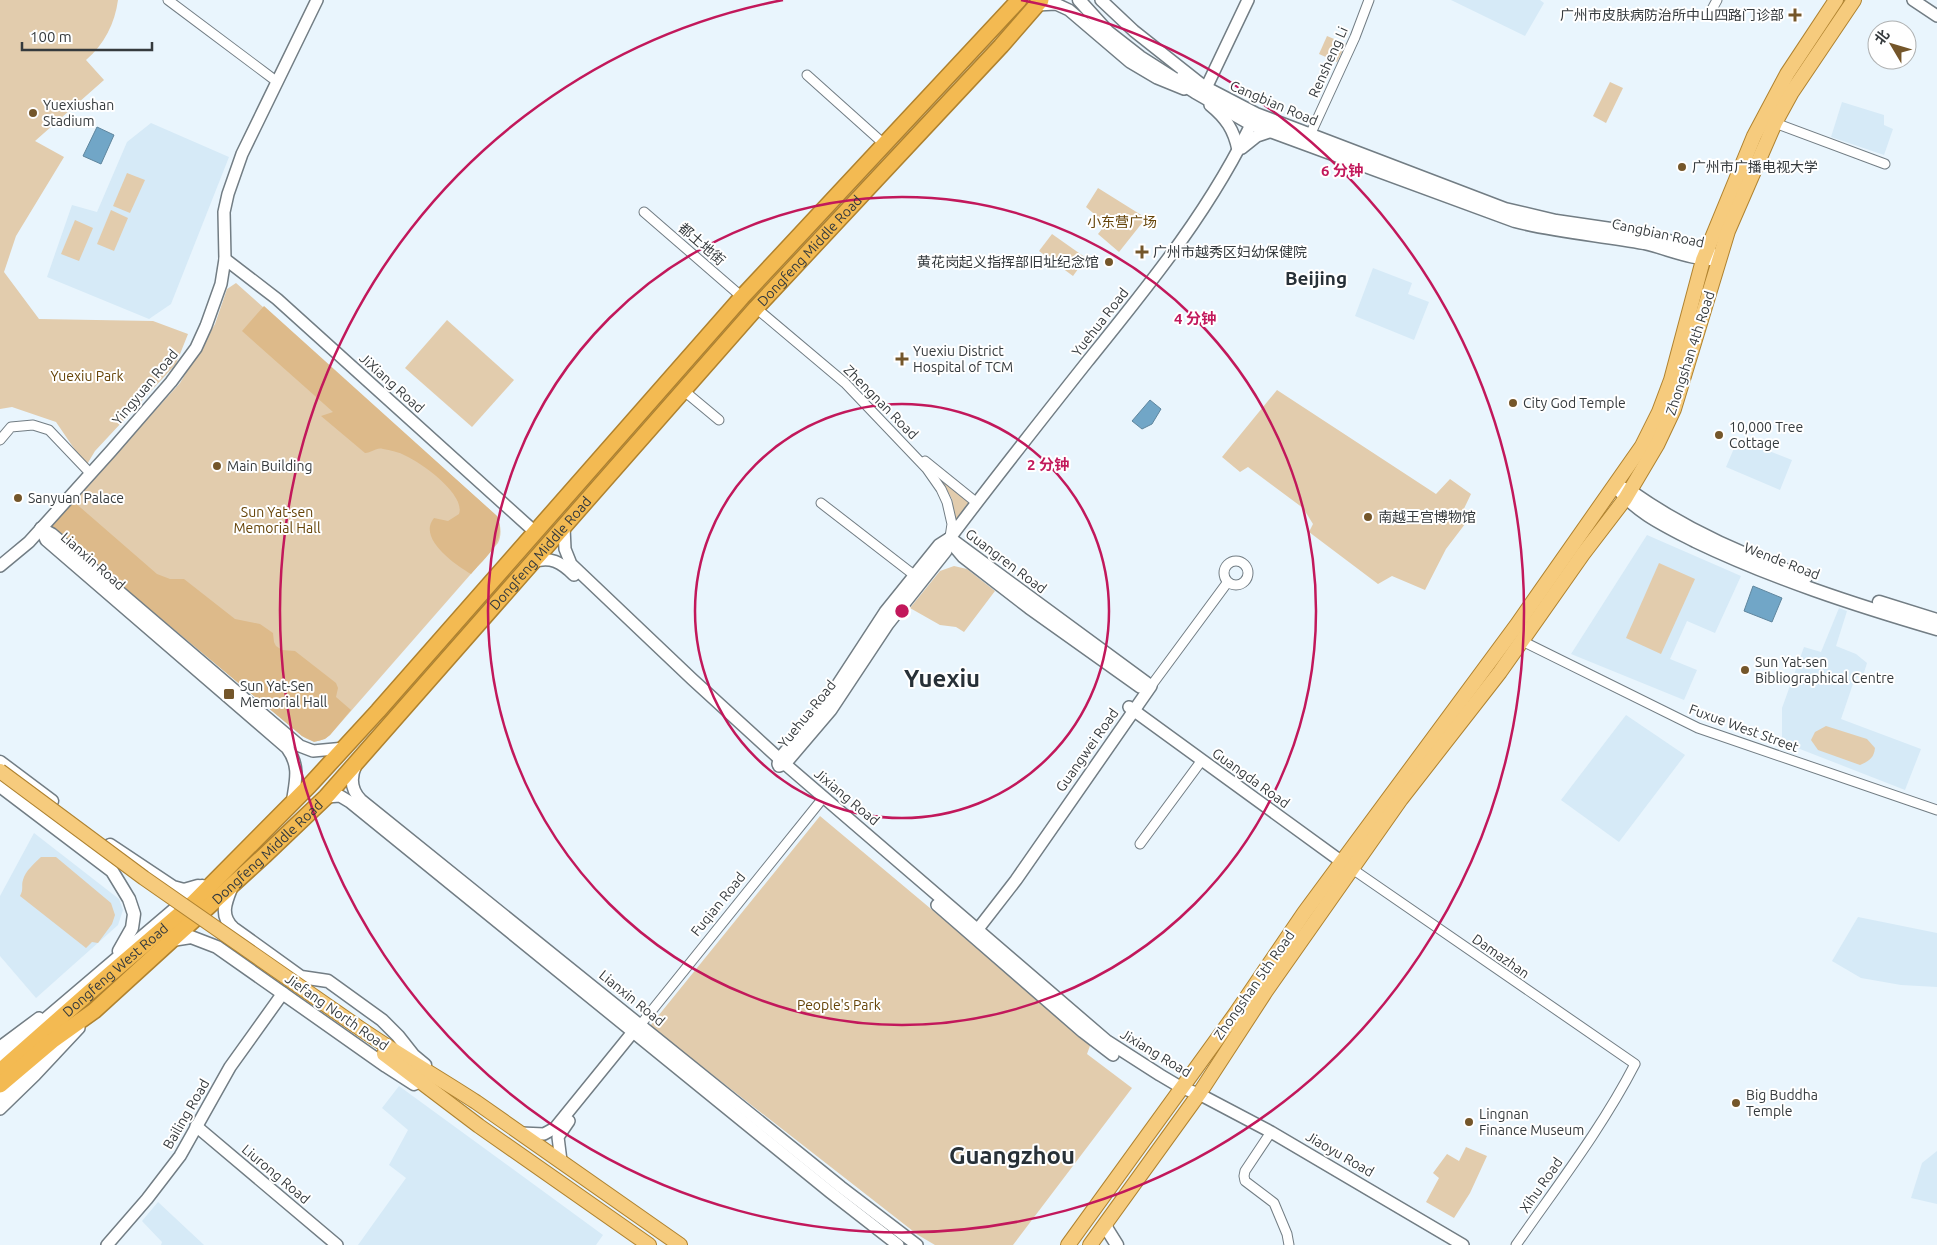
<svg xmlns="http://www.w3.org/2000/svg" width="1937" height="1245" viewBox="0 0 1937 1245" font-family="Ubuntu,'Noto Sans SC',sans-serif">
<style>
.built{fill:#d6eaf7}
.green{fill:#e2ccad}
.forest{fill:#ddba8a}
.water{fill:#71a6c7;stroke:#5f869e}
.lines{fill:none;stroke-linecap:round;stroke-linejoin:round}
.minor-casing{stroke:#727d84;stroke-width:11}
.tertiary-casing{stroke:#727d84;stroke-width:14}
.secondary-casing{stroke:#727d84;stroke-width:15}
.primary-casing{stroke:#af822f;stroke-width:16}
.trunk-casing{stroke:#af822f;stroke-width:18}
.minor{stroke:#fff;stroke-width:9}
.tertiary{stroke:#fff;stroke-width:11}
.secondary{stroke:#fff;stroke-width:12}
.primary{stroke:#f6cb7d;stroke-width:14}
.trunk{stroke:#f3ba52;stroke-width:15}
.primary-bridge-casing{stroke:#af822f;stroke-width:16;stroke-linecap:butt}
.primary-bridge{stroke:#f6cb7d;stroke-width:14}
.ring{fill:none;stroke:#c2185b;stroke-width:2.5}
.poi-dot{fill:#74562a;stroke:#fff;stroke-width:2}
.labels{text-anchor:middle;stroke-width:4;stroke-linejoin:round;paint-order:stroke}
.poi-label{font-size:14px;fill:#353a3d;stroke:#fff;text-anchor:start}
.street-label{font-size:14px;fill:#353a3d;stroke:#fff}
.park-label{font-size:14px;fill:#654307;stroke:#fff}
.district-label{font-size:19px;font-weight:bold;fill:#273037;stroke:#fff}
.town-label{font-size:24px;font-weight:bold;fill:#273037;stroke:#fff}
.centre{fill:#c2185b;stroke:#fff;stroke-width:2.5}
.ring-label{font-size:15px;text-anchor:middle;font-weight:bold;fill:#c2185b;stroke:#fff;stroke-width:4;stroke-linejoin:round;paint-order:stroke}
</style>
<rect width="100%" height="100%" fill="#e9f5fd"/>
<g class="built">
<path d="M1451,0H1540L1544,3L1525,36Z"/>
<path d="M1842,102L1884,115V125L1893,129L1884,155L1831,137Z"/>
<path d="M151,123L229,157L171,304L149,319L47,277L72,205L97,212L127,142Z"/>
<path d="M1373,268L1412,283L1408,294L1429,302L1414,340L1355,316Z"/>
<path d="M1738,439L1792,460L1780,490L1726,467Z"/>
<path d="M1647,535L1741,576L1715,633L1687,621L1670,659L1697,670L1684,700L1571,654Z"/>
<path d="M1839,608L1847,611L1836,646L1856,654L1867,663L1863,676L1855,678L1841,719L1921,749L1905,790L1782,742V708L1804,647L1821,652Z"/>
<path d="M1626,715L1685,755L1619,842L1561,800Z"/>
<path d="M34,833L119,899L123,910L118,925L36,998L0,956V896Z"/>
<path d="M1858,917L1937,933V987L1901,985L1861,978L1832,961Z"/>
<path d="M399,1086L603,1235L596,1245H358L406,1178L389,1165L408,1130L382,1108Z"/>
<path d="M1937,1151V1204L1911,1198L1922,1163Z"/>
<path d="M158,1202L204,1245H161L162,1242L142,1221Z"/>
</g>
<g class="green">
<path d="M0,0H118C115,23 104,45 86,60L104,80L35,141L64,157L16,236L4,272L39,319L153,321L188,334L176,364L95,451L86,466L56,422L12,407L0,409Z"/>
<path d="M1327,36L1346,44L1337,62L1319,54Z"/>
<path d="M1610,82L1623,88L1606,123L1593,116Z"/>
<path d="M127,173L145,180L130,213L113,206Z"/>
<path d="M1098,188L1146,218L1119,252L1098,234L1106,224L1086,207Z"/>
<path d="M111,210L128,218L114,251L97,244Z"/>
<path d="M75,220L93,228L79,261L61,254Z"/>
<path d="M1052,234L1086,258L1073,276L1039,251Z"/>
<path d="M236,283L497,516C501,525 502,535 498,543L330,735C320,743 313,743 302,736L52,527L56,520L180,383L215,324L227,289Z"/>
<path d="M447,320L514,380L472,427L405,368Z"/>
<path d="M1277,390L1436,494L1450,479L1471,494L1459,519L1465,524L1446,549L1425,590L1392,576L1378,584L1309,532L1313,524L1303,508L1248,467L1240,472L1222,457Z"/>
<path d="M939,477L970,502L955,521L952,499Z"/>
<path d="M1659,563L1695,579L1661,654L1626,638Z"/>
<path d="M954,566L967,569L995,591L964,632L956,627L940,625L910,608L940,571Z"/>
<path d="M1826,726L1867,739L1875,748C1874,758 1869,761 1860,765L1818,750L1811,740L1815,732Z"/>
<path d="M820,816L1091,1043L1087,1054L1132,1088L1013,1245H935L918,1235L650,1026Z"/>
<path d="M41,857H56L111,903L115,915L112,924L98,943L92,942L86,948L20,896C24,889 21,886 23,880C25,871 35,863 41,857Z"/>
<path d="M1466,1147L1487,1156L1470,1193L1454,1218L1426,1202L1439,1178L1433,1173L1447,1154L1459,1161Z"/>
</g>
<g class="forest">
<path d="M264,306L497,516C508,541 485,557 471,574C455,565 417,538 434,518L448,521L459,514C466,495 422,463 406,456C399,452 390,450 383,449C376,447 372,453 365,453L321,416L333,412L242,331Z"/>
<path d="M73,501L157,574L170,579H184L235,619L260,624L273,633L274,642L276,646L282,650L295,651L336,683L338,688L336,697L351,710L330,735L325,739L314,742L302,736L56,531L52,527L54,523Z"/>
</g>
<g class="water">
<path d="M97,127L114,135L101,164L83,156Z"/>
<path d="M1150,400L1161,409L1152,424L1142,429L1132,421Z"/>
<path d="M1753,586L1782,598L1772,622L1744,611Z"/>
</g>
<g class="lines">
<defs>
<g id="minor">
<path d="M168,0L276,81"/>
<path d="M1710,13L1717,0"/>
<path d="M807,75L884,144"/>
<path d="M1775,123L1885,164"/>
<path d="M1310,135L1355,37L1369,0"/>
<path d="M644,212L742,297"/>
<path d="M756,308L845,383L927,469L941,489L947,502L952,524L950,537"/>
<path d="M683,390L719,420"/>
<path d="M0,440L11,427L33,425L49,430L90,473"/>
<path d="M925,461L977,503"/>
<path d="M821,503L914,575"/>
<circle cx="1236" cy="573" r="12"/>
<path d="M1522,641L1698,728L1937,810"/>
<path d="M1151,686L1227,583"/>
<path d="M1140,844L1202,760"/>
<path d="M1348,866L1635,1064C1602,1128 1557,1186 1516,1245"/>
<path d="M641,1024L819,803"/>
<path d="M1271,1132L1245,1171L1244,1176L1245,1181L1274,1203L1287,1234L1289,1245"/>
</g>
<g id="tertiary">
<path d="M1101,0L1134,31L1206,88L1248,0"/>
<path d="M1913,0L1937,16"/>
<path d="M1036,5L1056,4L1069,10L1130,62L1157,78L1184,89"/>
<path d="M1210,105C1226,118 1234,130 1238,150"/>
<path d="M1242,148L1257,136L1272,131"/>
<path d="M225,259L277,299L535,532"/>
<path d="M564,527L565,549L571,564L692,679L785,764L1107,1041L1160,1075L1182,1088L1199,1094L1271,1132L1463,1245"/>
<path d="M41,528L46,540L287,748C301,767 295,782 292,804"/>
<path d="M41,528L52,534L300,746L313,751L345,748"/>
<path d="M950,538L1151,686L1016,880L978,929L972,933"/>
<path d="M952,544L963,557L1029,608L1140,687"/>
<path d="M533,562C550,556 561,562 574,575"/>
<path d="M0,566L29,542L111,451L171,382L196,348L206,326L221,284L225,259L224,212L228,194L242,154L317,0"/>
<path d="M1129,707L1342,862"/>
<path d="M778,764L779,759L825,704L885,612L939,545L950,538"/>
<path d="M356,765C350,778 351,790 361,800L841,1187L917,1245"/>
<path d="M779,766L785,764L831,710L888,624L946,551L950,538C995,478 1041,420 1087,362C1150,284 1213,207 1255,116"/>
<path d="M326,797L340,796L350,802L830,1192L898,1245"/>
<path d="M937,905L1083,1032L1113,1055"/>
<path d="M0,1047L39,1018"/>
<path d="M0,1109L35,1075L79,1028"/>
<path d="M196,1126L337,1245"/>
<path d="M521,1133L544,1134L555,1128L637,1027"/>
<path d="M561,1161L558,1137L569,1121"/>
<path d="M107,1245L147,1199L180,1156L230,1067L283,993"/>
</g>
<g id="secondary">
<path d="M1079,0L1108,32L1140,57L1195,92L1251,124L1515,221C1557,232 1601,235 1644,243C1670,249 1692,260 1718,259"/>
<path d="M1183,76L1256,114L1505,209L1556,221L1638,233L1707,251L1715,256"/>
<path d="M1615,485C1635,512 1666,526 1695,541C1772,578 1855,605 1937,629"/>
<path d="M1622,488L1630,491C1684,529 1743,556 1806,577"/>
<path d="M1879,602L1937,620"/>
<path d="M0,762L52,801"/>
<path d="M0,786L112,871L129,899L134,914L132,928L119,951"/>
<path d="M110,845L173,887L184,890L198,886"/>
<path d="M232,886C226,901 219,915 233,928L301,977L328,981L382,1020L398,1036L413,1055L425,1065"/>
<path d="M172,940L191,937L217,947L386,1066L414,1084"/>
<path d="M0,1058L202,886"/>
<path d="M0,1098L62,1042"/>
<path d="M1106,1223L1107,1229L1117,1245"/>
</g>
<g id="primary">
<path d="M355,1025C394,1052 436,1076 476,1102L680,1245"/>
<path d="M384,1054L479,1126L649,1245"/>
<path d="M1068,1245L1236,1013L1304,913L1516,626L1642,446L1659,412L1671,380L1703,260L1754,136L1787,74L1836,0"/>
<path d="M1090,1245L1199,1094L1266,991L1401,799L1500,672L1583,554L1625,499L1657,445L1674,409L1728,231L1775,123L1792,92L1854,0"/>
</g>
<g id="trunk">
<path id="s1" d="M1,1070L109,975L193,903L309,786L378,711L742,297L1019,0"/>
<path id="s2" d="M0,1085L52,1041L94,1011L265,855L326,797L756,308L1001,46L1041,0"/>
</g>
</defs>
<use href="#minor" class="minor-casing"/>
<use href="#tertiary" class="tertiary-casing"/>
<use href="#secondary" class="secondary-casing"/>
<use href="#primary" class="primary-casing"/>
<use href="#trunk" class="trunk-casing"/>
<use href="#minor" class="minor"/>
<use href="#tertiary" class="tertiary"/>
<use href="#secondary" class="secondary"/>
<use href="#primary" class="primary"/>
<use href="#trunk" class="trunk"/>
<defs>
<path id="primary-bridge" d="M0,771L144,878L355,1025"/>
</defs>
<use href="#primary-bridge" class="primary-bridge-casing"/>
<use href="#primary-bridge" class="primary-bridge"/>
</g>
<g class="ring">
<circle cx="902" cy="611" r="207"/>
<circle cx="902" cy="611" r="414"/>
<path d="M1021 0A622 622 0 1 1 783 0"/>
</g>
<g class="poi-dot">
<path d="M1792.5 7.5h5v5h5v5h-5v5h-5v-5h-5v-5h5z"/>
<circle cx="33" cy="113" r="5"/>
<circle cx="1682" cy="167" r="5"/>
<path d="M1139.5 244.5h5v5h5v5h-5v5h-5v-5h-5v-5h5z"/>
<circle cx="1109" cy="262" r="5"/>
<path d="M899.5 351.5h5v5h5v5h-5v5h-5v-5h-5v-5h5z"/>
<circle cx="1513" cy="403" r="5"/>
<circle cx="1719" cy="435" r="5"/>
<circle cx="217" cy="466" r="5"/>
<circle cx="18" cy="498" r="5"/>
<circle cx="1368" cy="517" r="5"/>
<circle cx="1745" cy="670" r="5"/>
<rect x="223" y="688" width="12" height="12" rx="2.5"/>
<circle cx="1736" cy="1103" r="5"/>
<circle cx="1469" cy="1122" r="5"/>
</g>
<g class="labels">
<g class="poi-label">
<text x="1784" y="20" text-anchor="end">广州市皮肤病防治所中山四路门诊部</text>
<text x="43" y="110">Yuexiushan<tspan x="43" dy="16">Stadium</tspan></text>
<text x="1692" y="172">广州市广播电视大学</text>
<text x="1153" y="257">广州市越秀区妇幼保健院</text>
<text x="1099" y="267" text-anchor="end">黄花岗起义指挥部旧址纪念馆</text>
<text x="913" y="356">Yuexiu District<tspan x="913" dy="16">Hospital of TCM</tspan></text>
<text x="1523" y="408">City God Temple</text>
<text x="1729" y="432">10,000 Tree<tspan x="1729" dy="16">Cottage</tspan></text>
<text x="227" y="471">Main Building</text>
<text x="28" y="503">Sanyuan Palace</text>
<text x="1378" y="522">南越王宫博物馆</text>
<text x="1755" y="667">Sun Yat-sen<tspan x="1755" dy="16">Bibliographical Centre</tspan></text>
<text x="240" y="691">Sun Yat-Sen<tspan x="240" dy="16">Memorial Hall</tspan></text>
<text x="1746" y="1100">Big Buddha<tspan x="1746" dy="16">Temple</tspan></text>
<text x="1479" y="1119">Lingnan<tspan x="1479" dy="16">Finance Museum</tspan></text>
</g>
<g class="street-label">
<text transform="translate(1328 62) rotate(-66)" y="5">Rensheng Li</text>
<text transform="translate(1274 103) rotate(23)" y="5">Cangbian Road</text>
<text transform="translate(1658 233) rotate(12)" y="5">Cangbian Road</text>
<text transform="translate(702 244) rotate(41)" y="5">都土地街</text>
<text dy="5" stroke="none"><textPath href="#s2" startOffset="1165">Dongfeng Middle Road</textPath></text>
<text transform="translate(1100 322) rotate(-52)" y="5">Yuehua Road</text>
<text transform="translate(1690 353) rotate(-72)" y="5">Zhongshan 4th Road</text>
<text transform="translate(392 383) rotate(42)" y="5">JiXiang Road</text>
<text transform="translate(145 387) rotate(-50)" y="5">Yingyuan Road</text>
<text transform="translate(881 402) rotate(45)" y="5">Zhengnan Road</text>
<text dy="5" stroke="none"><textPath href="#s2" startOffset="760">Dongfeng Middle Road</textPath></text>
<text transform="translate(93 561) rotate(41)" y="5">Lianxin Road</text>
<text transform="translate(1006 561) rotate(37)" y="5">Guangren Road</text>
<text transform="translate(1782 561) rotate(21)" y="5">Wende Road</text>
<text transform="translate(807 714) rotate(-51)" y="5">Yuehua Road</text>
<text transform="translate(1744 728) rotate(20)" y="5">Fuxue West Street</text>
<text transform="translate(1087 750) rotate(-55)" y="5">Guangwei Road</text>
<text transform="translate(1251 778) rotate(36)" y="5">Guangda Road</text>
<text transform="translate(847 797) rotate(40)" y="5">Jixiang Road</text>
<text dy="5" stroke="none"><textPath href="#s2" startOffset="355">Dongfeng Middle Road</textPath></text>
<text transform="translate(718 904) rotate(-51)" y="5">Fuqian Road</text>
<text transform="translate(1501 956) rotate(35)" y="5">Damazhan</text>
<text dy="5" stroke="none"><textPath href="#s1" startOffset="152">Dongfeng West Road</textPath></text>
<text transform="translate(1254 985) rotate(-55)" y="5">Zhongshan 5th Road</text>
<text transform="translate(632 998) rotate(39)" y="5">Lianxin Road</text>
<text transform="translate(337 1012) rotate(35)" y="5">Jiefang North Road</text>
<text transform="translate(1156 1053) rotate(31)" y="5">Jixiang Road</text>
<text transform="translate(186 1114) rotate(-60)" y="5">Bailing Road</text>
<text transform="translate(1340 1154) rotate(30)" y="5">Jiaoyu Road</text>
<text transform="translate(276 1174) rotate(40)" y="5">Liurong Road</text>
<text transform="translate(1541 1185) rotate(-55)" y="5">Xihu Road</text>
</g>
<g class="park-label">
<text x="1122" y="227">小东营广场</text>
<text x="87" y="381">Yuexiu Park</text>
<text x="277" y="517">Sun Yat-sen<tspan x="277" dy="16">Memorial Hall</tspan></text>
<text x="839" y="1010">People's Park</text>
</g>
<g class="district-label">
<text x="1316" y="285">Beijing</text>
</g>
<g class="town-label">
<text x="942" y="687">Yuexiu</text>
<text x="1012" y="1164">Guangzhou</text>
</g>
</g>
<circle cx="902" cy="611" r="8" class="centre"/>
<g class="ring-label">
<text x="1342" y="176">6 分钟</text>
<text x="1195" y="324">4 分钟</text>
<text x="1048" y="470">2 分钟</text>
</g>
<g transform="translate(1892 45) rotate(308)"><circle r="24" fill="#ffffff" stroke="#aeb0b1"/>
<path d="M0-4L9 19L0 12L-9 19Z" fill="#74562a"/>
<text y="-8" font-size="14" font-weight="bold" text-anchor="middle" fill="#353a3d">北</text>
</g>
<path d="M22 42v8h130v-8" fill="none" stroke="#353a3d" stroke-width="2.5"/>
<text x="30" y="42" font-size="15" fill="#353a3d" stroke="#ffffff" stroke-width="4" paint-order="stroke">100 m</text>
</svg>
